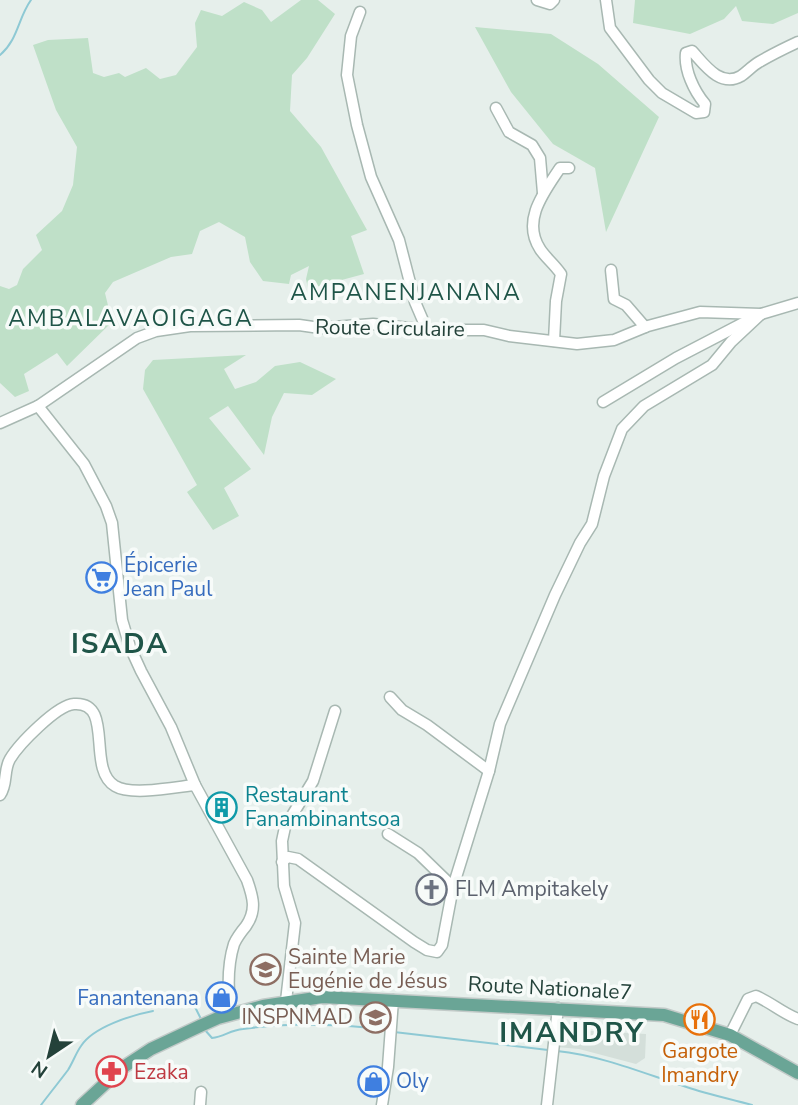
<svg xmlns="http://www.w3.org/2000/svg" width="798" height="1105" viewBox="0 0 798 1105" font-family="'Nunito Sans',sans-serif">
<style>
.built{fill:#d4dfda}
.green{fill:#bfe0c8}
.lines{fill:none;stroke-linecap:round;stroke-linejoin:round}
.stream{stroke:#8ec9d4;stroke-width:2}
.minor-casing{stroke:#a8b8b2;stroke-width:13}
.major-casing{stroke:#c2cac8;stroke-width:15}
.minor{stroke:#fff;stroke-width:10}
.major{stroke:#6aa596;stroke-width:12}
.labels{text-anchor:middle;stroke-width:7;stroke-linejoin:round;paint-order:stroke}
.street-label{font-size:21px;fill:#24423a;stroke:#f7fbf9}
.shop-label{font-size:21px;fill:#366cbe;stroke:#f7fbf9;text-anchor:start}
.culture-label{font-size:21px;fill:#0d838f;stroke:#f7fbf9;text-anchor:start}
.worship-label{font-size:21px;fill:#5b616d;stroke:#f7fbf9;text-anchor:start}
.education-label{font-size:21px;fill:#785e54;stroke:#f7fbf9;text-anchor:start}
.food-label{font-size:21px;fill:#c56008;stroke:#f7fbf9}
.health-label{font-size:21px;fill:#be3a42;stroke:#f7fbf9;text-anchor:start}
.neighbourhood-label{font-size:23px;letter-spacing:2px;fill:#1f5548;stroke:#f7fbf9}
.district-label{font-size:28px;font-weight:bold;letter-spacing:2px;fill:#1f5548;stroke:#f7fbf9}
</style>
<rect width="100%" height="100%" fill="#e6efeb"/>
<path class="built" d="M559,1029L646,1034L645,1058L636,1064L579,1049L557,1047Z"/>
<g class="green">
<path d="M301,0H318L335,14L307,58L292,75L290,111L321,147L367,230L351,236L364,274L308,289L306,279L309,266L291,275L289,284L263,281L250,262L245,237L219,222L200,231L192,254L171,257L113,282L105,293L112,322L67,366L57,353L24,374L29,391L15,397L0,383V286L9,289L17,285L23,269L42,250L36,235L62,211L73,185L77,147L56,110L33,45L48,40L88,38L93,73L104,77L119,73L125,77L146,68L160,79L176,75L197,47L195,23L201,10L222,16L244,2L262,10L271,22Z"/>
<path d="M635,0H798V13L773,24L742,21L736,6L724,19L690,34L633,23Z"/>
<path d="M475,27L551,34L598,64L659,117L606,232L595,168L553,144L511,92Z"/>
<path d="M246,355L224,369L235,389L256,382L275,366L300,362L336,379L312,395L284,393L272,417L264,455L228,406L209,418L251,469L224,488L239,516L213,530L187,492L197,485L143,389L145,370L153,360Z"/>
</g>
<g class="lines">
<g class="stream">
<path d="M0,55C18,40 18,18 31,0"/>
<path d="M193,1003L201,1019"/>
<path d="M205,1030L212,1038C224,1037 230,1030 243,1029C285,1023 343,1023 385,1030"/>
<path d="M394,1032L548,1050"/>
<path d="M557,1051C606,1056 652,1077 699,1091C716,1096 734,1100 752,1105"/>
<path d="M41,1105C50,1093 59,1082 68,1070C73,1062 76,1053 81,1046C93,1027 132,1015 153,1011"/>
</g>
<defs>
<g id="minor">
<path d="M537,0L550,4L554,0"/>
<path d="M606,0L610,28L649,80L662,93L696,113L704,112L705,104C694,91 684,70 686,53L692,51C704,64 720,88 741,76C747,72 752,66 759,62C771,55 785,48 798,42"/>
<path d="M360,12L351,36L347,75L357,125L371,177L399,240L415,302L427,330"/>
<path d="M496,108L509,132L532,145L540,158L543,193"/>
<path d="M611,270L614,299L626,305L645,327"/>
<path d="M554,341L556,301L561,274C554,264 545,257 540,249C521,220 545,191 560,168H569"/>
<path d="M603,402L676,358L749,320"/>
<path d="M38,406L84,464L106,506L112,523L122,620L130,647L141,671L171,727L195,785L247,880C253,897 257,910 246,926C241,932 237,937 234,944C227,966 228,993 231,1015"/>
<path d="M0,423L38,406L137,338L156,331L190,326L299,325L320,328L373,324L427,330H484L509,336L577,344L614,340L648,326L700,312L761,314L798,303"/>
<path d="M390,697L402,710L427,725L489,771"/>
<path d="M0,795C8,784 3,771 10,759C19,744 57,705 74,704C115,701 86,769 115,786C131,796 176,787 195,785"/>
<path d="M388,834L418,853L453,887"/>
<path d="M282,862L288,857L298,859L414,942L427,950L437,952L442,945L453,887L489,771L500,724L555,595L580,543L592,524L604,476L622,429L644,406L712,365L731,342L761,314"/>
<path d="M286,1001L295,923L284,886L282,841L285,827L313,781L335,711"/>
<path d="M730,1035L748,999L756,996C772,1003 782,1013 798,1019"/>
<path d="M200,1105L201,1092"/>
<path d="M382,1105L388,1067L393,1000"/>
<path d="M547,1105L558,1008"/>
</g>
<path id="major" d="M82,1105L122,1068L151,1049L200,1026L218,1018L263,1006L322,997L664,1015L730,1035L798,1073"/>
</defs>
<use href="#minor" class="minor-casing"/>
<use href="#major" class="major-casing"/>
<use href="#minor" class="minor"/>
<use href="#major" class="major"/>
</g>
<defs>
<symbol id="supermarket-ring" viewBox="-11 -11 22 22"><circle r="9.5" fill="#f7fbf9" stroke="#3f7fe0" stroke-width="1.5"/><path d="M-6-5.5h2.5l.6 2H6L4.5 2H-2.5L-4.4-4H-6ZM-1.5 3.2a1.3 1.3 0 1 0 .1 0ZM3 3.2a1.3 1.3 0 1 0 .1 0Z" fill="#3f7fe0"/></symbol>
<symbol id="building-ring" viewBox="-11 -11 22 22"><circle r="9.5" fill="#f7fbf9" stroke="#0f9aa8" stroke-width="1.5"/><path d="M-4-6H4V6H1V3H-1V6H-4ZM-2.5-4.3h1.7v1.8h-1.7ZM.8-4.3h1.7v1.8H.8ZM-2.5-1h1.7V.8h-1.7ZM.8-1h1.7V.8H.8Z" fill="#0f9aa8"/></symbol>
<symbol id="church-ring" viewBox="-11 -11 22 22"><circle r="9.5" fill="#f7fbf9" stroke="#6b7280" stroke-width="1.5"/><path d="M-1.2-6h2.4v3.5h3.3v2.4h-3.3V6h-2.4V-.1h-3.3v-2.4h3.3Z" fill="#6b7280"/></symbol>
<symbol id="school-ring" viewBox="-11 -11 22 22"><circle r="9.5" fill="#f7fbf9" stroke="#8d6e63" stroke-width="1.5"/><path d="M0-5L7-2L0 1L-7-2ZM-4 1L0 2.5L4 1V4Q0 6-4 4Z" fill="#8d6e63"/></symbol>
<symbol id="shop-ring" viewBox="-11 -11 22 22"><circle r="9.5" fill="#f7fbf9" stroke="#3f7fe0" stroke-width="1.5"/><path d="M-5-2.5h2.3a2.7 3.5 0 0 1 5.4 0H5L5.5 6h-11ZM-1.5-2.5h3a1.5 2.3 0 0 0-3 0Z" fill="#3f7fe0"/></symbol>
<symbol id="university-ring" viewBox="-11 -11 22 22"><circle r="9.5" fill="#f7fbf9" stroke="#8d6e63" stroke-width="1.5"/><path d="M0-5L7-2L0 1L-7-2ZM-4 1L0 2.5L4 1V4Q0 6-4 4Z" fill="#8d6e63"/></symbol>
<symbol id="restaurant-ring" viewBox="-11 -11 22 22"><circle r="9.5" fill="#f7fbf9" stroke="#e8710a" stroke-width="1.5"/><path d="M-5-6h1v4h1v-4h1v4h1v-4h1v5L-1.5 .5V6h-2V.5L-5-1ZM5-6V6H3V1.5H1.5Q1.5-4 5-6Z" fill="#e8710a"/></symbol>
<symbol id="pharmacy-ring" viewBox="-11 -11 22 22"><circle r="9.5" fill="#f7fbf9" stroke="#e0444e" stroke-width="1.5"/><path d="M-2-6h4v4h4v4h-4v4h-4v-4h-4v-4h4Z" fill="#e0444e"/></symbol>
</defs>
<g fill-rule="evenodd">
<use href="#supermarket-ring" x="84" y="560" width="35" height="35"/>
<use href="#building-ring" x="204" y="790" width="35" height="35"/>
<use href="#church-ring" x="414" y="872" width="35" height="35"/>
<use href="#school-ring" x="248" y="952" width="35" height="35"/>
<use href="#shop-ring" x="204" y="980" width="35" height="35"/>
<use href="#university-ring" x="358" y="1000" width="35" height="35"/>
<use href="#restaurant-ring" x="682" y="1002" width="35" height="35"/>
<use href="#pharmacy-ring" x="94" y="1054" width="35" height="35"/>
<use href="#shop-ring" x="356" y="1064" width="35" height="35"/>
</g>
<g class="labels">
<g class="street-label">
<text transform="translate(390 328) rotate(1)" y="7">Route Circulaire</text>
<text transform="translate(550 988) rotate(3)" y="7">Route Nationale7</text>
</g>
<g class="shop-label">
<text x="124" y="572">Épicerie<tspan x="124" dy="24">Jean Paul</tspan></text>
<text x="199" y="1005" text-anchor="end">Fanantenana</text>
<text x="396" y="1088">Oly</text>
</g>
<g class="culture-label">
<text x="245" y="802">Restaurant<tspan x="245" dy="24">Fanambinantsoa</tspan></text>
</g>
<g class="worship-label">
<text x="455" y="896">FLM Ampitakely</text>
</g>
<g class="education-label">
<text x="288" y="964">Sainte Marie<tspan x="288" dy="24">Eugénie de Jésus</tspan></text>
<text x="353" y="1024" text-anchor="end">INSPNMAD</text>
</g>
<g class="food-label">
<text x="700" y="1058">Gargote<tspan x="700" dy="24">Imandry</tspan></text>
</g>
<g class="health-label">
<text x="134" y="1079">Ezaka</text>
</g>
<g class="neighbourhood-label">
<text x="406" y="300">AMPANENJANANA</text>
<text x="131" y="326">AMBALAVAOIGAGA</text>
</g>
<g class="district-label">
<text x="120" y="653">ISADA</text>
<text x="572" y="1042">IMANDRY</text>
</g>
</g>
<g transform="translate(49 1056) rotate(215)" stroke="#f7fbf9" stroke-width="5" paint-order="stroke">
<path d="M0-5L12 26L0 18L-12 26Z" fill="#24423a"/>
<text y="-10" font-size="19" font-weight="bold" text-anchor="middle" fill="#24423a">N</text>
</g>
</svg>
